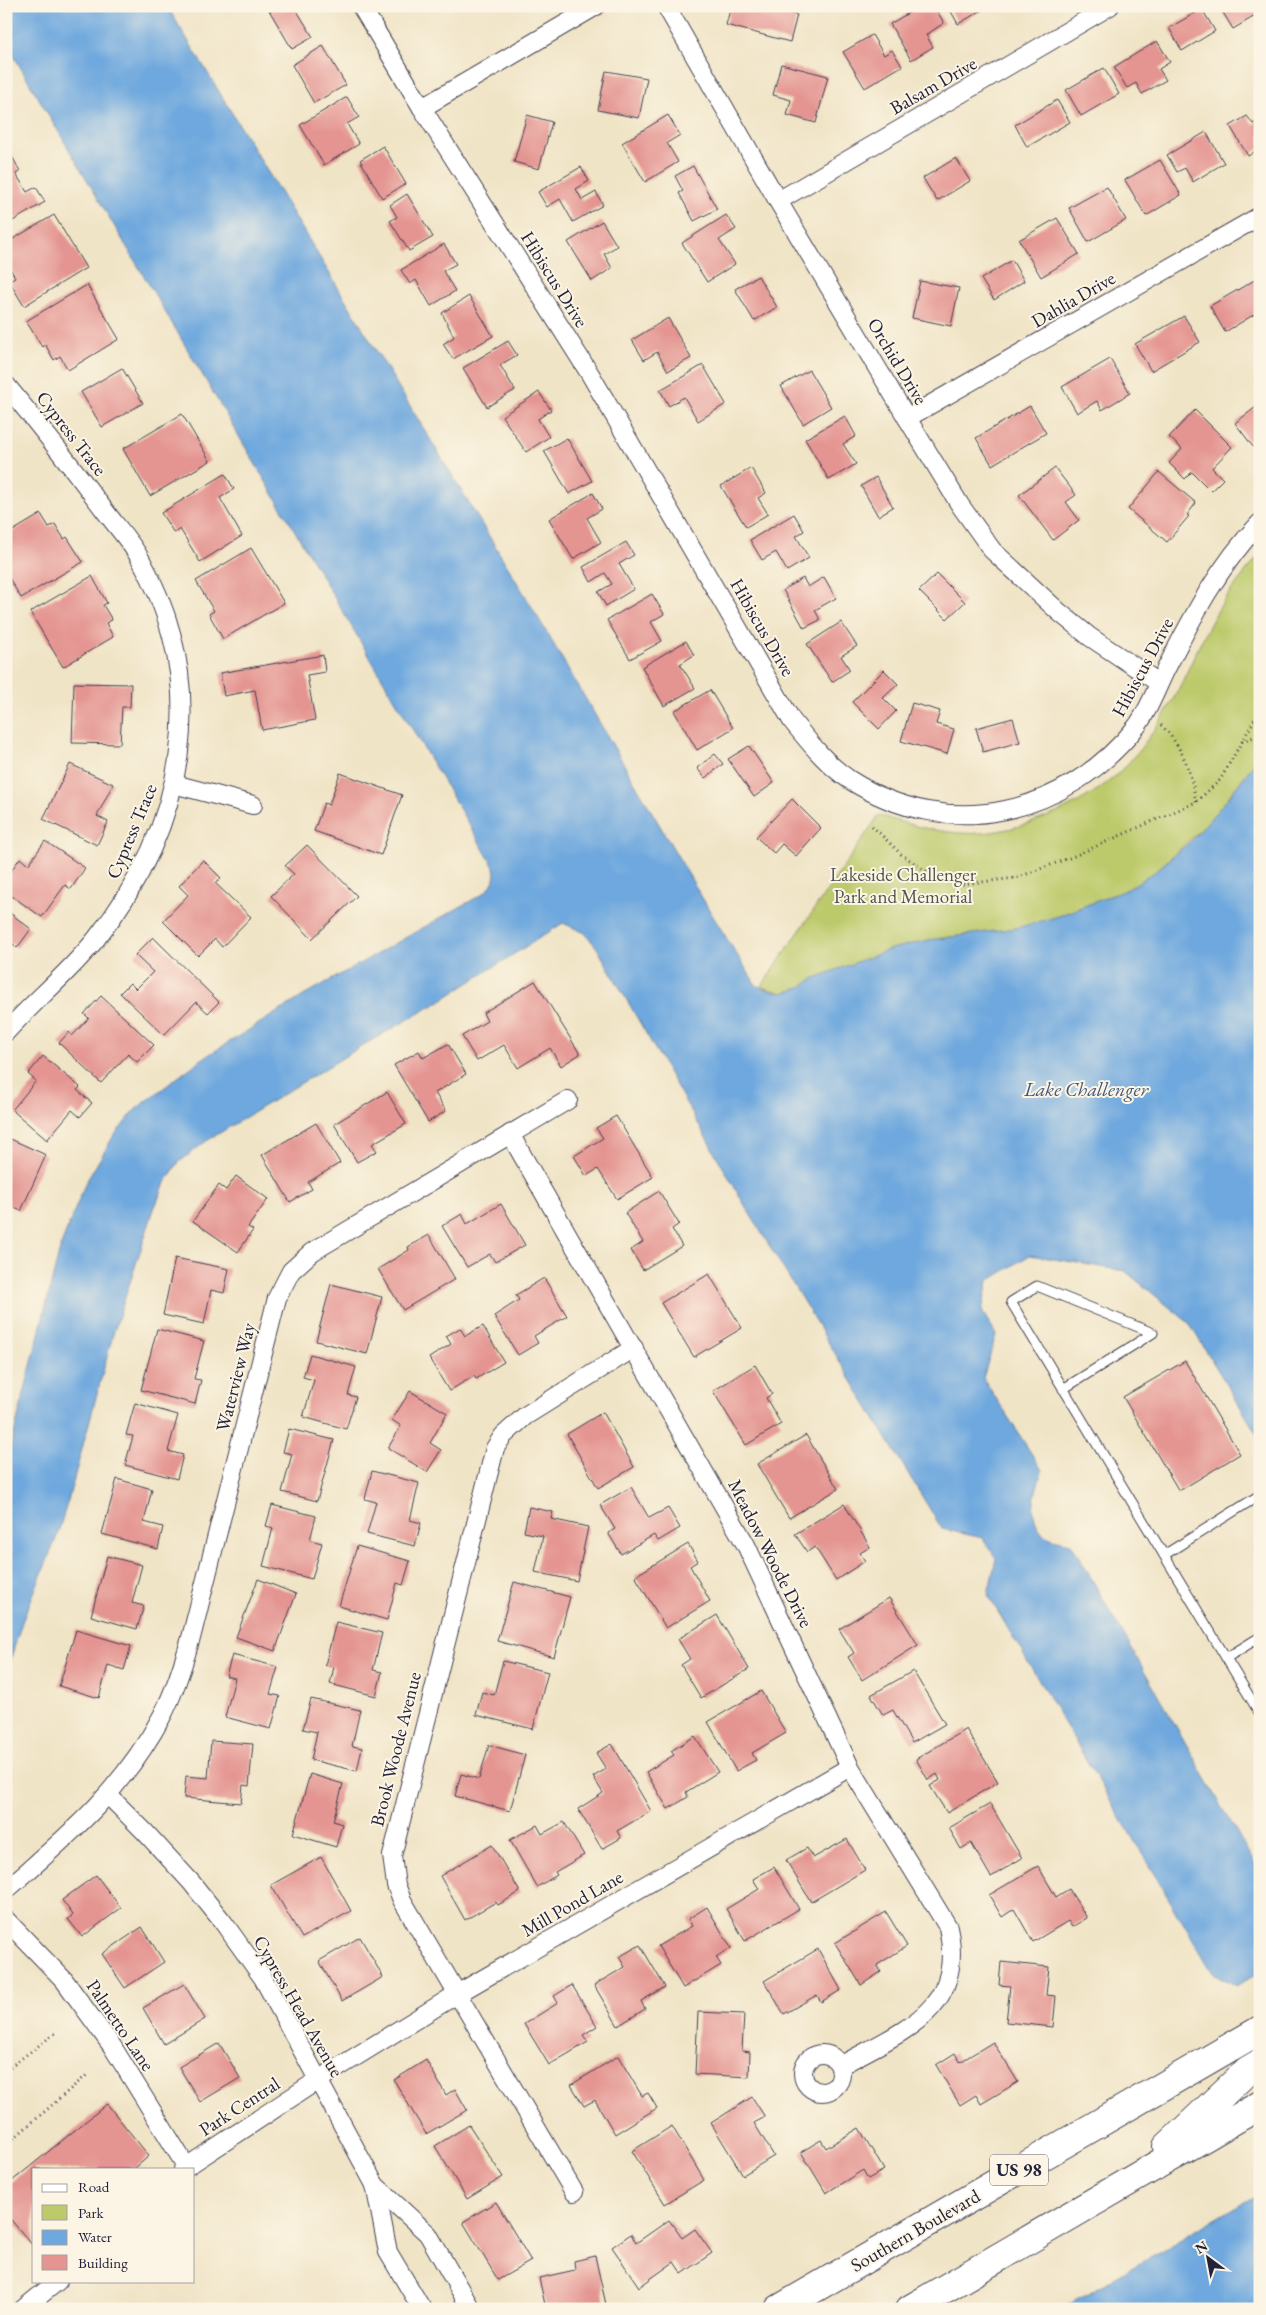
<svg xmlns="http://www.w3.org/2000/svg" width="1266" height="2315" viewBox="0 0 1266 2315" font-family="'EB Garamond',serif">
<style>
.green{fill:#bdca6c;stroke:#707654}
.water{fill:#6ea8de;stroke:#48658c}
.building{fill:#e49491}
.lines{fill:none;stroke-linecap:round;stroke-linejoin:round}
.lane-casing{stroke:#413f50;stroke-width:11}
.street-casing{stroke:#413f50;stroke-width:20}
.highway-casing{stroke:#413f50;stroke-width:30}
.path{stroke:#413f50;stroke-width:3;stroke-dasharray:1 4;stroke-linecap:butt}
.lane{stroke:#fff;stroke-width:9}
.street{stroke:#fff;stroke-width:18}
.highway{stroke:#fff;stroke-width:28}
.labels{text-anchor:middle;stroke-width:4;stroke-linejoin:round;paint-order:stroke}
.shield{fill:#fcf5e5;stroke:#63616e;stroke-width:1}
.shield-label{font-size:18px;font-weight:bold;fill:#22223b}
.street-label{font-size:19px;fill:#22223b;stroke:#fcf5e5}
.park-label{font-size:19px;fill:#50544a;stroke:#fcf5e5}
.water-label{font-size:20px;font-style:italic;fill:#40587c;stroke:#fcf5e5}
</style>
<rect width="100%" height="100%" fill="#fcf5e5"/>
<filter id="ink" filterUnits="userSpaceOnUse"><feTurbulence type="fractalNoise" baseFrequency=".02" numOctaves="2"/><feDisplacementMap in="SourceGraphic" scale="10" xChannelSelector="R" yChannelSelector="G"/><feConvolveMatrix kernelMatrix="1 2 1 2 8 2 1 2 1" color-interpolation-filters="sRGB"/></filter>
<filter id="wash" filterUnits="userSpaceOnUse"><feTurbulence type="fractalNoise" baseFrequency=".0096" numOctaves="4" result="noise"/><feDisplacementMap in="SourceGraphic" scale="20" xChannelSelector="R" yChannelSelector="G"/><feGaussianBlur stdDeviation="1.12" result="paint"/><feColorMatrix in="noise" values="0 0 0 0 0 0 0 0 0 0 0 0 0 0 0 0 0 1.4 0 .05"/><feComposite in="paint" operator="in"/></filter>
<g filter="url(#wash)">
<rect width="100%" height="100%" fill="#f0e4c6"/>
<path class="green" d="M1260,554V756L1210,821L1156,871L1128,889L1056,917L1016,928L929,940L891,949L815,978L799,988L783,993L761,987L879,815C906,824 931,831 960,833C1011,837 1075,810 1113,778C1129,764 1143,746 1155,729C1183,690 1197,642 1223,602C1234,585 1248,570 1260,554Z"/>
<g class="water">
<path d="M6,6H167L526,597L714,918L756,985L768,990L783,993L799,988L815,978L891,949L929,940L1016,928L1056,917L1128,889L1156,871L1192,840L1228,798L1260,756V1439L1189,1323L1125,1271L1030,1255L988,1281L982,1311L996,1335L983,1378L1042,1470C1036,1492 1025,1517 1045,1535C1051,1540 1064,1541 1071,1543L1260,1873V1972L1237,1986L1213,1973L988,1595L996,1558L983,1538L942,1529L747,1209L597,948L585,933L563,923L437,1003L367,1043L205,1142L178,1163L165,1183L154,1209L114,1331L69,1497L56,1539L22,1622L6,1674V1466L61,1245L85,1184L113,1137L136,1109L202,1059L313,990L481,895C491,888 497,880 494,867L6,43Z"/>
<path d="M1260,2193V2304L1251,2309H1061Z"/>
</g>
<g id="blocks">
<g class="building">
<path d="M276,6H294L313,37L292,49L269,10Z"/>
<path d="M731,6H786L785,11L797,15L790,42L726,25Z"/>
<path d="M920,6H934L944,23L926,35L933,47L911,60L890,24Z"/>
<path d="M948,6H989L958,24Z"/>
<path d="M1219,6H1260V13L1233,29Z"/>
<path d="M1202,9L1215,31L1182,51L1169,28Z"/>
<path d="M872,35L884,55L892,50L902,66L865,88L843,52Z"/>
<path d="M1157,41L1170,62L1159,69L1166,80L1142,94L1136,83L1127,88L1114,67Z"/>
<path d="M323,46L346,85L314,103L292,65Z"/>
<path d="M781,64L828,76L816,123L787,115L791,100L773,95Z"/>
<path d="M1104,68L1119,94L1081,116L1066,90Z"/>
<path d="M606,71L647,78L639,118L598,110Z"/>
<path d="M347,97L359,117L347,124L359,144L324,165L300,125Z"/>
<path d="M1057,100L1070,122L1027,147L1015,125Z"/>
<path d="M527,115L552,122L539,169L514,162Z"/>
<path d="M668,115L680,135L667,143L678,162L645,182L622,143Z"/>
<path d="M1247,116L1253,124L1260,120V148L1248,156L1230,126Z"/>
<path d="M1206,132L1224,163L1193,182L1185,168L1177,172L1167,155Z"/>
<path d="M383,146L406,184L382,198L360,160Z"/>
<path d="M9,151L20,171L16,174L27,192L36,187L45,202L6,225V153Z"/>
<path d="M956,158L970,181L937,201L923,178Z"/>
<path d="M1160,160L1181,195L1146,216L1125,180Z"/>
<path d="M693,166L717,209L694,221L679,193L683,191L675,176Z"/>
<path d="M581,167L589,181L576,189L582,200L596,192L603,205L573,222L560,199L547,207L538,192Z"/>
<path d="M1107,187L1126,220L1088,242L1069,208Z"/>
<path d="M407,194L433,237L409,251L390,221L397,217L390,205Z"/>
<path d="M54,215L86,268L24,306L9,281L15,277L6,262L12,258L6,249V243Z"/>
<path d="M726,215L736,229L719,240L735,264L707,282L682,243Z"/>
<path d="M1057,218L1079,254L1041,277L1019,240Z"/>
<path d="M602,221L617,246L604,254L612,268L592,281L568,242Z"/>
<path d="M444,244L456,264L443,271L455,291L431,306L416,280L410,284L401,270Z"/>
<path d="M1012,260L1024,281L994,300L981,279Z"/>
<path d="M758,276L777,307L754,321L735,289Z"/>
<path d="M1258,278L1260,281V311L1225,332L1210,306Z"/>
<path d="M920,281L959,288L951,326L912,318Z"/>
<path d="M87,285L119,339L68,370L60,356L54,360L45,344L42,347L26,321Z"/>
<path d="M469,296L493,336L453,359L443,344L454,337L442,313Z"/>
<path d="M1184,316L1200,342L1151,371L1135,344Z"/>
<path d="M668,318L691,358L668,371L657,352L644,360L632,340Z"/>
<path d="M508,341L517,355L500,365L515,390L487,407L463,368Z"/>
<path d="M1110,359L1130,393L1102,410L1097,401L1077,413L1062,387Z"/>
<path d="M703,365L726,404L698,421L684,397L669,406L660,390Z"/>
<path d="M122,368L143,403L102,427L81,392Z"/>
<path d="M809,370L831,407L803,424L781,386Z"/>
<path d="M539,392L551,410L538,419L549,437L526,452L502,416Z"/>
<path d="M1260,404V443L1254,448L1235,423Z"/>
<path d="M1030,406L1046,433L992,465L976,438Z"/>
<path d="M1195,410L1232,447L1212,468L1223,479L1211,491L1192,472L1185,479L1169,463L1182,449L1169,437Z"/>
<path d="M182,414L210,461L150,496L123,449Z"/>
<path d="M845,416L856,436L843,444L856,464L829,480L805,439Z"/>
<path d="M567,438L592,481L569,494L544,451Z"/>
<path d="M751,468L766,493L758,498L768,514L746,527L721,486Z"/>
<path d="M1055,468L1076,495L1066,502L1079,520L1053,540L1019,495Z"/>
<path d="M1159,472L1196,503L1187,515L1189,516L1167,542L1128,509Z"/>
<path d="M225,474L234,489L220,498L242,536L200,562L180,529L174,533L161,513Z"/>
<path d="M876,477L893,507L878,516L861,486Z"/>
<path d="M593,493L602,509L587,518L601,542L573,559L549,519Z"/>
<path d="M41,514L49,527L55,524L64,539L67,537L83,562L21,598L6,573V535Z"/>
<path d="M794,514L804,531L796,536L809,558L787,571L776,552L762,560L750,540Z"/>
<path d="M626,542L634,555L619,564L634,589L606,606L598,592L612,584L605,573L591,582L583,567Z"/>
<path d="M251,548L284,603L223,639L209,614L214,611L196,581Z"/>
<path d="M937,574L965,602L947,619L919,591Z"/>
<path d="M92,576L107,603L103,605L112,620L106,623L113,637L63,667L30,612Z"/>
<path d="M824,577L836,598L815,610L820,620L804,628L783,590L803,578L808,587Z"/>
<path d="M652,594L664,614L651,622L662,641L630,659L607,620Z"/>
<path d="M841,622L857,646L841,656L850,670L832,682L807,644Z"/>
<path d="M686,641L694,655L680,664L695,688L664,706L642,667Z"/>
<path d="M323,655L325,672L307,675L315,720L262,730L255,690L224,696L220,673Z"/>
<path d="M884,670L898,684L883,698L896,711L879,729L852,702Z"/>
<path d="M74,683L131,684L130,707H122L120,744L72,743Z"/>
<path d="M710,690L733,728L697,750L674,711Z"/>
<path d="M912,703L940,711L936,724L954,729L947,754L901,741Z"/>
<path d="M1013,718L1020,742L983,752L976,728Z"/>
<path d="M749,746L774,783L754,797L728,759Z"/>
<path d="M715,754L723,764L705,778L697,768Z"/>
<path d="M70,764L113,784L97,816L108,822L97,845L43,819Z"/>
<path d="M340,773L402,795L381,855L314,831L324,803L329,805Z"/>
<path d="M792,799L821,828L796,856L782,844L774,853L756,837Z"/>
<path d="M45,841L85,868L71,889L65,885L42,917L6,892V878L20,858L28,865Z"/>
<path d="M307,845L357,896L312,939L271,896L294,874L285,866Z"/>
<path d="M203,860L221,878L215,883L251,917L222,947L215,939L198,956L163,921L188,895L179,886Z"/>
<path d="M6,910L31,929L17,948L12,943L6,951Z"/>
<path d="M153,937L219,1002L208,1013L196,1002L164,1035L120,993L130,983L136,989L153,972L135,955Z"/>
<path d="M535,981L580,1054L561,1066L550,1048L518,1068L504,1045L477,1061L462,1036L487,1021L483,1013Z"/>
<path d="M101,996L154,1045L137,1062L128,1054L101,1083L59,1043L69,1032L72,1036L89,1018L84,1014Z"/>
<path d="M448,1044L466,1074L435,1093L446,1111L428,1122L394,1065L419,1051L423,1058Z"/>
<path d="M43,1056L80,1087L77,1090L92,1103L80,1117L72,1110L47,1140L12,1110L36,1081L28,1074Z"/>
<path d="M387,1092L406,1124L372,1144L377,1151L357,1162L334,1124Z"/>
<path d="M616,1116L653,1177L617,1199L598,1169L586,1176L574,1156L603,1138L596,1128Z"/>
<path d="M316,1123L340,1163L308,1182L312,1189L290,1202L262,1155Z"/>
<path d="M6,1137L46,1155L21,1211L6,1204Z"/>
<path d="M236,1176L268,1199L248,1227L253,1230L238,1252L193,1221L219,1185L226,1190Z"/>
<path d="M659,1191L679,1224L672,1229L682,1246L643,1270L631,1250L643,1242L625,1213Z"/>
<path d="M501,1204L525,1245L495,1262L490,1254L467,1267L442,1226L462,1214L467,1224Z"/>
<path d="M429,1235L455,1279L403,1310L378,1269L409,1250L408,1247Z"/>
<path d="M175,1258L229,1269L224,1293L211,1290L204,1324L163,1315Z"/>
<path d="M709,1274L742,1328L694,1357L661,1303Z"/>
<path d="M544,1278L567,1316L534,1336L538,1343L518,1355L494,1316L519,1300L516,1295Z"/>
<path d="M331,1284L382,1297L367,1354L316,1341Z"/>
<path d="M483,1326L504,1362L476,1379L474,1376L449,1391L429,1358L451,1344L446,1336L460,1328L465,1336Z"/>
<path d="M157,1329L204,1341L194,1379L201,1380L195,1404L141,1390Z"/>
<path d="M310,1354L356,1367L348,1395L356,1397L346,1429L303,1417L314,1380L303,1377Z"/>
<path d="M1185,1361L1240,1454L1179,1491L1123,1397Z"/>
<path d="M755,1365L772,1394L766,1398L781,1424L746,1445L713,1391Z"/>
<path d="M410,1391L447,1413L430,1443L441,1450L427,1472L388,1448L401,1426L392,1420Z"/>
<path d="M135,1403L178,1415L168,1451L183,1455L177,1479L125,1465L133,1436L126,1435Z"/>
<path d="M603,1412L634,1467L598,1488L567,1434Z"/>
<path d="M289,1429L334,1440L317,1501L282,1492L292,1454L283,1452Z"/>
<path d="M806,1435L838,1489L789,1518L757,1464Z"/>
<path d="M372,1471L419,1483L410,1520L421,1523L415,1546L367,1534L376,1502L365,1499Z"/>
<path d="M117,1479L152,1489L144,1522L163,1527L158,1549L102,1534Z"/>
<path d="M631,1487L649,1518L668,1508L680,1528L658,1541L654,1535L621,1554L608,1533L615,1529L600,1505Z"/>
<path d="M844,1504L870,1547L860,1553L865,1561L836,1580L815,1547L807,1552L795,1534Z"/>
<path d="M272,1505L316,1516L310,1540L322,1543L312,1579L263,1566L273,1528L266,1526Z"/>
<path d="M529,1507L553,1512L551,1519L588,1527L577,1581L535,1572L543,1536L524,1532Z"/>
<path d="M688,1544L698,1561L690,1566L710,1601L666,1628L635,1576Z"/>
<path d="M357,1546L410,1561L403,1585L397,1583L387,1620L339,1606Z"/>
<path d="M107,1556L142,1565L132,1603L144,1606L137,1629L91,1616Z"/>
<path d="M258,1579L296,1594L275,1651L236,1637Z"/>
<path d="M514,1582L570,1597L554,1657L497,1641Z"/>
<path d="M889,1598L918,1645L862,1680L848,1657L854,1653L839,1629Z"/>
<path d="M717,1615L749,1669L701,1698L681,1665L690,1659L678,1639Z"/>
<path d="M336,1622L382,1633L373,1670L382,1672L376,1696L330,1684L334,1667L325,1665Z"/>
<path d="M76,1630L131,1646L124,1670L108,1665L99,1698L59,1686Z"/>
<path d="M232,1655L278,1667L270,1694L280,1696L271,1729L225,1717L235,1678L226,1676Z"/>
<path d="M503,1661L548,1672L533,1729L476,1715L482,1692L494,1695Z"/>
<path d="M913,1671L945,1724L912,1743L893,1710L883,1715L871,1695Z"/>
<path d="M761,1691L786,1733L752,1753L756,1760L736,1771L708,1722Z"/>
<path d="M311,1699L360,1710L352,1746L362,1748L357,1771L311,1760L317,1732L303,1729Z"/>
<path d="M966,1729L998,1782L947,1813L930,1786L940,1780L937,1774L928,1780L916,1759Z"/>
<path d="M695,1736L718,1772L686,1792L688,1797L668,1809L646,1772L674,1755L671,1751Z"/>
<path d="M211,1741L253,1744L249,1786L243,1785L241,1803L184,1798L186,1776L208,1778Z"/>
<path d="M612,1744L651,1811L617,1831L621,1838L602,1849L578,1809L603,1793L593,1777L606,1769L596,1753Z"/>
<path d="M489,1745L525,1755L510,1811L455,1796L461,1774L479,1779Z"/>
<path d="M310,1774L343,1784L333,1821L342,1824L336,1847L293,1834Z"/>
<path d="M990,1804L1022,1858L991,1877L971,1843L961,1849L949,1828Z"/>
<path d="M564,1822L584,1855L555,1872L557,1875L537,1887L510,1840L537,1825L542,1834Z"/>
<path d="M847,1839L865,1870L811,1902L786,1860L807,1848L813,1858Z"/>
<path d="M492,1845L520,1892L498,1905L496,1902L465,1920L440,1876Z"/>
<path d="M321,1857L351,1911L302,1938L271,1885Z"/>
<path d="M1038,1866L1056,1897L1069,1889L1087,1918L1072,1927L1068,1921L1033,1942L1014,1909L1002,1917L989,1895Z"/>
<path d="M774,1867L799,1909L745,1941L726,1909L759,1889L753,1879Z"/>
<path d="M96,1875L121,1908L82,1937L68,1919L73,1915L62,1900Z"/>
<path d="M707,1907L731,1948L716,1957L721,1965L683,1988L658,1946L692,1926L688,1919Z"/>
<path d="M886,1912L907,1946L877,1965L881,1972L861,1985L835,1943Z"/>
<path d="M142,1927L164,1962L125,1988L102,1954Z"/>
<path d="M360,1937L383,1977L342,2001L319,1961Z"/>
<path d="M640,1945L665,1987L641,2001L645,2009L618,2026L594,1985L625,1967L619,1957Z"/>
<path d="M818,1949L841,1990L821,2002L817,1995L784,2014L764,1981Z"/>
<path d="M1001,1962L1049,1967L1046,1995L1056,1996L1053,2027L1006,2022L1010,1986L999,1985Z"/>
<path d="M184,1984L205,2019L164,2044L143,2008Z"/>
<path d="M572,1985L597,2026L583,2035L588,2042L549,2065L524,2024L558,2003L554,1996Z"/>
<path d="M698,2012L744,2014L742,2051L750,2052L749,2077L695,2074Z"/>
<path d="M993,2042L1018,2082L981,2104L976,2095L960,2105L936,2065L955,2053L960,2062Z"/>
<path d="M219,2043L240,2078L200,2102L179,2067Z"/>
<path d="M618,2056L642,2096L648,2093L657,2108L615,2134L595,2100L584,2106L571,2085Z"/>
<path d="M426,2060L446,2095L455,2089L467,2110L426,2134L394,2080Z"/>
<path d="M752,2097L765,2117L754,2123L774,2156L743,2175L711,2123Z"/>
<path d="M107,2104L149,2156L134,2169H34V2247L6,2214V2186Z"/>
<path d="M469,2125L503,2177L467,2199L435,2146Z"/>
<path d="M672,2126L704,2180L665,2204L632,2151Z"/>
<path d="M859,2128L884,2170L868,2179L863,2170L826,2193L801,2152L821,2140L826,2148Z"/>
<path d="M496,2202L531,2261L498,2280L463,2222Z"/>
<path d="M669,2220L682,2238L695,2229L712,2253L682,2274L674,2262L639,2287L612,2247L631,2234L636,2243Z"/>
<path d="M595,2256L607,2309H546L539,2278L575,2270L574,2261Z"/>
</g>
</g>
</g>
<g filter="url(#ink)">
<use href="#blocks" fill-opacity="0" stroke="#413f50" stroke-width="1"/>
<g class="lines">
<defs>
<g id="lane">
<path d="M1063,1389L1153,1333L1037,1286L1011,1302C1094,1440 1177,1577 1260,1714"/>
<path d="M1164,1555L1260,1495"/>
<path d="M1226,1658L1260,1637"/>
</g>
<g id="street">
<path d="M361,6L422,108L590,374L792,721C809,742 827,765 850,780C949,843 1065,816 1137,726C1149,710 1157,687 1166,669C1192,618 1219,565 1260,523"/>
<path d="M666,6L778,201L907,418L960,505L992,550L1059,612L1090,637L1159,683"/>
<path d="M422,108L596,6"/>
<path d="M778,201L1110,6"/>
<path d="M6,385C40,426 73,468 105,511C117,527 131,542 141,560C212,688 185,827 96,939C69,973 35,1000 6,1032"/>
<path d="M907,418L1260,216"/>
<path d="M174,784L253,805"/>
<path d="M510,1134L746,1545L850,1767L948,1927C966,2012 901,2031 840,2066"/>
<path d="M108,1795L145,1832L191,1882L223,1922L263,1978L375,2185L388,2252L422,2309"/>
<path d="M6,1890C69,1835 122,1791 162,1716C175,1691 183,1664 191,1638L277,1298L291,1271L312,1252L568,1100"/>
<path d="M6,1920L64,1980L112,2046L186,2166"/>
<circle cx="822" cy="2073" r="19"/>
<path d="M183,2169L318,2080L457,1994L850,1767"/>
<path d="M375,2185L428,2234L471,2309"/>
<path d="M574,2192L402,1900L396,1885L392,1856L495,1448L503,1436L525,1416L634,1348"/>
<path d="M23,2309L58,2281"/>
</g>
<g id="highway">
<path d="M1167,2147L1248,2070L1260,2063"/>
<path d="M779,2309L1260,2030"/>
<path d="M910,2309L1260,2105"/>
</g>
</defs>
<use href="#lane" class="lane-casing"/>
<use href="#street" class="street-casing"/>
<use href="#highway" class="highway-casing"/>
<g class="path">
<path d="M1161,725C1183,747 1191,772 1196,802"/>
<path d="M1242,741L1260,735"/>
<path d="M872,826L901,854L933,876L963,884L1016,878L1072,857L1196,802L1220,780L1260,710"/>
<path d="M6,2070L57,2032"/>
<path d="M6,2145L88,2074"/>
</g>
<use href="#lane" class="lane"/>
<use href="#street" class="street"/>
<use href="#highway" class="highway"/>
</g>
</g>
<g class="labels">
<rect class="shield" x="990" y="2154.5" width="58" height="31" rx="4"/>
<g class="shield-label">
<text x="1019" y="2176">US 98</text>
</g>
<g class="street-label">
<text transform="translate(933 85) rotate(-30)" y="7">Balsam Drive</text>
<text transform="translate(555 279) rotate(58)" y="7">Hibiscus Drive</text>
<text transform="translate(1073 299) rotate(-30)" y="7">Dahlia Drive</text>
<text transform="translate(898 361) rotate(59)" y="7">Orchid Drive</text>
<text transform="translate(72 433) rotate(52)" y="7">Cypress Trace</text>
<text transform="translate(763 627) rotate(60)" y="7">Hibiscus Drive</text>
<text transform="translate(1142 667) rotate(-62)" y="7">Hibiscus Drive</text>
<text transform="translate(131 831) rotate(-67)" y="7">Cypress Trace</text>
<text transform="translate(235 1377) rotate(-76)" y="7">Waterview Way</text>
<text transform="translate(771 1553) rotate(63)" y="7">Meadow Woode Drive</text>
<text transform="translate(395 1749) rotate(-76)" y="7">Brook Woode Avenue</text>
<text transform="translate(572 1903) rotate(-30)" y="7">Mill Pond Lane</text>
<text transform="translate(299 2006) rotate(60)" y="7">Cypress Head Avenue</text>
<text transform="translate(121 2025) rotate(56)" y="7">Palmetto Lane</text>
<text transform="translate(239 2106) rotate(-33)" y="7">Park Central</text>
<text transform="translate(915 2230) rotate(-30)" y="7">Southern Boulevard</text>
</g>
<g class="park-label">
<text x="903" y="881">Lakeside Challenger<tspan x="903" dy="22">Park and Memorial</tspan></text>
</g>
<g class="water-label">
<text x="1086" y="1096">Lake Challenger</text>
</g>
</g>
<rect width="1266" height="2315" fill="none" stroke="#fcf5e5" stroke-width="25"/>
<rect x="32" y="2168" width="162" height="115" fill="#fcf5e5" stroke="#a5a1a1"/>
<rect x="42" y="2184" width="25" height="8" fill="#ffffff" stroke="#a5a1a1"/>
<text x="78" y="2192" font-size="15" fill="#22223b">Road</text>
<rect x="42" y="2205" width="25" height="15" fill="#bdca6c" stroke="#a5a1a1"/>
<text x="78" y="2218" font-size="15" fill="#22223b">Park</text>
<rect x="42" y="2230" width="25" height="15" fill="#6ea8de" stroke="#a5a1a1"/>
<text x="78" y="2242" font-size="15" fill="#22223b">Water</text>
<rect x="42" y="2255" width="25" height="15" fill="#e49491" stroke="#a5a1a1"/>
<text x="78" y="2268" font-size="15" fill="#22223b">Building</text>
<g transform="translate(1208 2258) rotate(328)" stroke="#fcf5e5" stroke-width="4" paint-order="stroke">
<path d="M0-4L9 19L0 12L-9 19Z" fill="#22223b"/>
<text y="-8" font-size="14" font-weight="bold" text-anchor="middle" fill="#22223b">N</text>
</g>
</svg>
